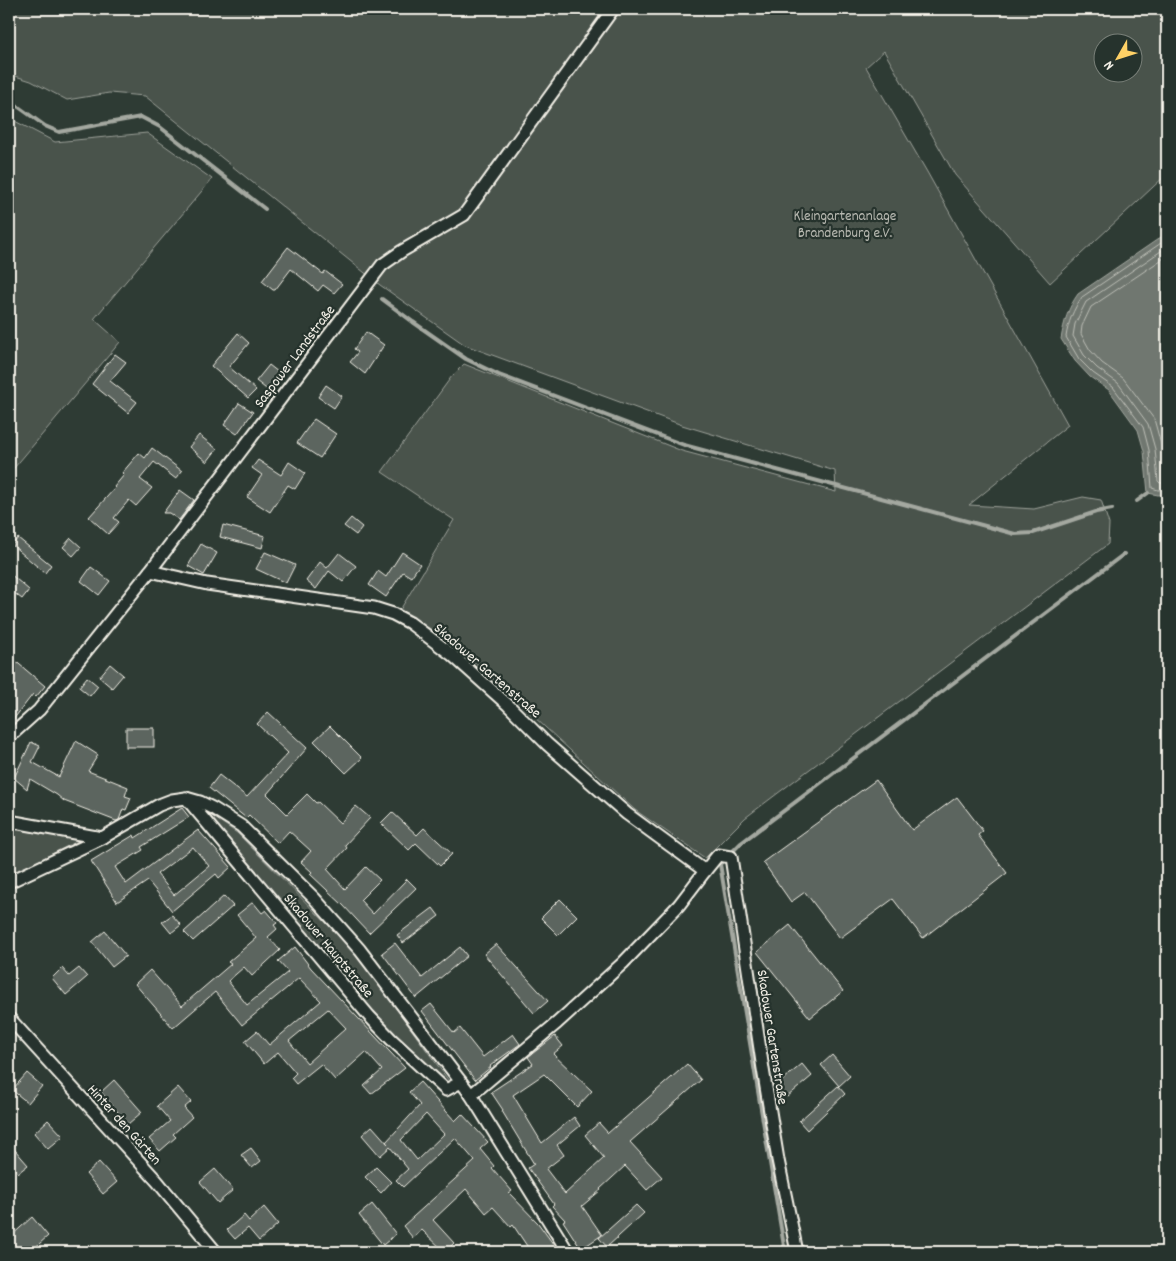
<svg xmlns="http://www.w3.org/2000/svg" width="1176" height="1261" viewBox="0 0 1176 1261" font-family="Dekko,sans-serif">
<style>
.green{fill:#48524c;stroke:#9ea29a;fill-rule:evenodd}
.water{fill:#6f7770;stroke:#a4a8a0}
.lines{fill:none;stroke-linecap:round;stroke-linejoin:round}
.shore{stroke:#bfc0b8;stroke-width:1}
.stream{stroke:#a4a8a0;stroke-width:4}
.building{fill:#5c655e;stroke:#f4f1e8;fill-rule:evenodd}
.minor-casing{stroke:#f4f1e8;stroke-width:15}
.minor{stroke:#26332d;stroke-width:11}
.labels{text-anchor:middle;stroke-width:4.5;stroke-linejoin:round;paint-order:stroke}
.park-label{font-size:15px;fill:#b8b9b1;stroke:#26332d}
.street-label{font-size:15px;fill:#f4f1e8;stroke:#26332d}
</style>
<rect width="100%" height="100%" fill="#2e3b34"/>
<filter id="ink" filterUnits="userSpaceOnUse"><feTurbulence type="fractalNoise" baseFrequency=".02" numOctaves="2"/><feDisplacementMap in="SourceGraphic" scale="10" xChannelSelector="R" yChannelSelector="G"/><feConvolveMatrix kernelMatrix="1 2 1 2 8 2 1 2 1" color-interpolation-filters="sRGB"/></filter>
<g filter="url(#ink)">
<g class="green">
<path d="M9,9H1167V174L1050,283L955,175L884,51L866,67L927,172L1068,425L969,505L1034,509L1083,497L1101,500L1109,524L1108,544L745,818L705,858L635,810L456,645L400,610L454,520L382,472L452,376L464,364L682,451L836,492L835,471L682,425L465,345L380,285L145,96L109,93L67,100L31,81L9,74ZM1104,42H1134V72H1104Z"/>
<path d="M9,118L55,142L147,133L212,179L94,319L120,342L9,474Z"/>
<path d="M205,814L212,816L237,833L348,945L360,959L449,1081L445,1083L395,1037L373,1012Z"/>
<path d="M9,826L80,840L9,875Z"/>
</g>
<path class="water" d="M1167,233V494L1158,495L1148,493L1144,451L1138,430L1109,390L1090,377L1075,361L1061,339C1064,322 1068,308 1078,294Z"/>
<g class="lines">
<g class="shore">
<path d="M1167,239L1082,297C1073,310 1068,323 1066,337L1079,359L1093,373L1113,387L1143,427L1149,450L1152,488L1158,490L1167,489"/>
<path d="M1167,247L1086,302L1075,324L1073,336L1084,355L1097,368L1118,383L1148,424L1155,449L1158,481L1160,483H1167"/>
<path d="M1167,256L1091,307L1082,326L1081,334L1090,350L1102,363L1123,378L1154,419L1162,448L1165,473L1167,475"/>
</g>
<g class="stream">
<path d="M9,100L45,126L59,132L141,117L160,127L265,209"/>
<path d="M382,299L413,322L466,359L499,375L684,445L1015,534L1033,533L1096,512L1112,509"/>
<path d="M1137,501L1148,493"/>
<path d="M1164,525L1167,523"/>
<path d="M733,851L741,843L1124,554"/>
<path d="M721,863L720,864L785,1252"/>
</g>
</g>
<g class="building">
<path d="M288,247L323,274L325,271L342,284L334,293L323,285L318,291L291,269L275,290H273L262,281Z"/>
<path d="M366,332L384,345L365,374L350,362L358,352L354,349Z"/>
<path d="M238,333L249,343L229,367L256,390L248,398L211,366Z"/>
<path d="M115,354L126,362L110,381L137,402L128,413L92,384Z"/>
<path d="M269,365L283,376L270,392L256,381Z"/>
<path d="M326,385L342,396L334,408L318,397Z"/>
<path d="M239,403L253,412L237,434L224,425Z"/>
<path d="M314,419L336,434L320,458L297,443Z"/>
<path d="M199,435L217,449L207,462L189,447Z"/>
<path d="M152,448L182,471L176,479L154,462L140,479L152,488L136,506L129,500L114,518L119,522L108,534L89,517L115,488L114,487L124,475L122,473L139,453L145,458Z"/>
<path d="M258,460L281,475L289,462L305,473L295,489L288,485L270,512L247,497L262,475L252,468Z"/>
<path d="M180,490L194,500L179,520L169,513H163Z"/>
<path d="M351,518L362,527L356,535L344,526Z"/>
<path d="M223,525L265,536L262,548L220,537Z"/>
<path d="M18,538L51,565L45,573L12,545Z"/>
<path d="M71,538L81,547L73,556L63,547Z"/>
<path d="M201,544L217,553L204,575L188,566Z"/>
<path d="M265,552L295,565L286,583L256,569Z"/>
<path d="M402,552L420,564L411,577L403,572L386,597L369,585L378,571L386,577Z"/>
<path d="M339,553L356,566L343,582L329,571L316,589L306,581L320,562L327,568Z"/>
<path d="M91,567L110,581L99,595L81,581Z"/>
<path d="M9,573L29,590L22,599L9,589Z"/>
<path d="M13,659L45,686L36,697L33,694L9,725V664Z"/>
<path d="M110,664L123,675L112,688L99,677Z"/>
<path d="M87,677L98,686L90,696L79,687Z"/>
<path d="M268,712L307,748L267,794L287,814L307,794L316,803L318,802L340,823L356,806L370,818L345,845L347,848L327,869L345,889L366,867L380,880L360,900L373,914L407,879L416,888L369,933L343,905L310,874L312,872L301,862L311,851L289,831L278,843L249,815L246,818L209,788L219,775L247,797L288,753L257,724Z"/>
<path d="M330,726L362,758L346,773L314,741Z"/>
<rect x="126" y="728" width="28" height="19"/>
<path d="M76,741L98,755L88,771L128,787L125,796L131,798L126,810L123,809L119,820L116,821L64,801L57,795L30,779L27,789L14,778L31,742L40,746L32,762L59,777Z"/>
<path d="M876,780L912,830L957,797L983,831L978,835L1007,873L923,938L893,899L840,938L805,892L791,902L763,862Z"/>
<path d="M182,808L189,817L141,847L143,850L115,867L126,884L198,830L231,867L219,878L216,874L172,911L148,881L117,902L91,861L134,835L135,838ZM193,847L209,866L174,895L157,874Z"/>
<path d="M392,812L417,835L424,828L452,854L440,866L416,843L409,850L381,823Z"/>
<path d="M224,896L233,906L193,941L184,932Z"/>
<path d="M560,899L577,916L558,935L541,918Z"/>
<path d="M253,902L262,913L266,910L277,923L274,925L277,929L268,937L280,950L252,976L244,967L228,981L247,1005L288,972L278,961L295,947L311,968L405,1068L371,1094L364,1086L382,1070L366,1052L335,1080L321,1064L296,1084L291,1078L296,1073L278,1052L264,1064L245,1041L257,1031L269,1045L321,1001L299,978L242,1025L215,992L173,1028L135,984L150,970L182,1006L231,964L228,962L256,938L237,915ZM328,1009L346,1028L307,1063L289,1041Z"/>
<path d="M433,908L439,916L403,943L397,935Z"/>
<path d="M172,915L181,925L171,933L162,922Z"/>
<path d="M790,925L843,991L810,1018L757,952Z"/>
<path d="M105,931L126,956L112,967L92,942Z"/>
<path d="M395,943L422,978L460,947L467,956L416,998L382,953Z"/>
<path d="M496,944L548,1001L534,1013L484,954Z"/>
<path d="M62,968L69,976L79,968L87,977L66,995L52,978Z"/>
<path d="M431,1004L454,1033L460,1028L483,1057L513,1034L520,1044L490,1066L491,1067L475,1080L422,1011Z"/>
<path d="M555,1036L563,1046L553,1054L592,1091L577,1107L544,1074L513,1095L542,1143L574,1117L580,1126L557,1145L564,1155L546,1169L565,1194L604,1158L585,1135L599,1123L608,1133L687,1064L701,1080L630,1142L662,1177L647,1190L625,1166L600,1189L601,1190L582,1206L602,1235L581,1249L563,1221L565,1220L552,1206L554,1204L528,1168L534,1164L502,1111L503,1110L491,1092L533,1064L528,1057Z"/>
<path d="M832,1055L850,1076L839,1086L821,1065Z"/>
<path d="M802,1064L812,1076L787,1097L777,1085Z"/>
<path d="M27,1073L42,1086L28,1103L12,1090Z"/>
<path d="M114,1080L142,1112L128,1124L101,1092Z"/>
<path d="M420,1082L455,1121L462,1114L488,1142L480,1149L494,1166L492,1168L512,1191L509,1193L538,1223L559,1252H531L513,1225L511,1227L493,1207L486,1213L466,1189L433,1220L454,1243L445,1252L422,1230L413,1238L403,1226L475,1161L455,1138L403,1187L396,1180L408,1169L390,1147L380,1156L362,1135L372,1126L388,1144L386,1142L420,1105L409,1092ZM426,1114L444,1134L417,1160L401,1140Z"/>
<path d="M838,1086L845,1094L807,1130L799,1121Z"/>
<path d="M178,1087L191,1102L184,1108L192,1117L173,1134L176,1137L160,1151L149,1139L170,1121L157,1106Z"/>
<path d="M48,1120L63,1136L48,1149L34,1133Z"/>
<path d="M9,1143L28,1165L18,1173L9,1162Z"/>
<path d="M251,1148L261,1161L252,1168L241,1155Z"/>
<path d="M99,1162L117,1182L103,1194L86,1174Z"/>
<path d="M376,1167L391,1182L381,1193L365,1177Z"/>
<path d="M215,1169L233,1190L218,1203L200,1182Z"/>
<path d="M372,1204L396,1234L383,1245L359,1215Z"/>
<path d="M636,1205L644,1213L607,1247L599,1238Z"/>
<path d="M264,1207L278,1224L259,1241L248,1228L235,1239L227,1230L244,1215L249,1221Z"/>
<path d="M32,1217L48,1236L30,1252H9V1238Z"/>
</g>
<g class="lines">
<defs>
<g id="minor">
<path d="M150,571L207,584L374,608L393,614L410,623L451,654L508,705L547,744L627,814L705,871L679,905L623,963L557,1023L471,1095"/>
<path d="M9,737L39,710L150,571L382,265L402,251L464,215L613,9"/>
<path d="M186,798L369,1016L391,1039L446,1090L461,1082"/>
<path d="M9,821L102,838"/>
<path d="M705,871L718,855L731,857L763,1069L778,1160L797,1252"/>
<path d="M9,882L102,838L159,805L172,800L186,798L200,802L214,809L241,826L314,898L360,950L471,1095L568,1252"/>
<path d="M9,1018L157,1181L216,1252"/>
</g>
</defs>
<use href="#minor" class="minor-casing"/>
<use href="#minor" class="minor"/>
</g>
</g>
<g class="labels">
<g class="park-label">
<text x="845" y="220">Kleingartenanlage<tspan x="845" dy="17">Brandenburg e.V.</tspan></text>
</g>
<g class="street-label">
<text transform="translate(294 356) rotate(-53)" y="5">Saspower Landstraße</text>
<text transform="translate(488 670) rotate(41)" y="5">Skadower Gartenstraße</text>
<text transform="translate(329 945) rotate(50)" y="5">Skadower Hauptstraße</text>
<text transform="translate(773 1037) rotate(81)" y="5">Skadower Gartenstraße</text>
<text transform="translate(125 1124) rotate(48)" y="5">Hinter den Gärten</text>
</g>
</g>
<rect width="1176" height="1261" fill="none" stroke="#26332d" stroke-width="30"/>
<rect x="15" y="15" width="1146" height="1231" fill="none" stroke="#f4f1e8" stroke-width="2" filter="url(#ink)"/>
<g transform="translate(1118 58) rotate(231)"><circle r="24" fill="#26332d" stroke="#787f78"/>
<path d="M0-4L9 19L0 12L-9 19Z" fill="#ffd166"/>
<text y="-8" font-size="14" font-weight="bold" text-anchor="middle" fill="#f4f1e8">N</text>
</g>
</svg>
